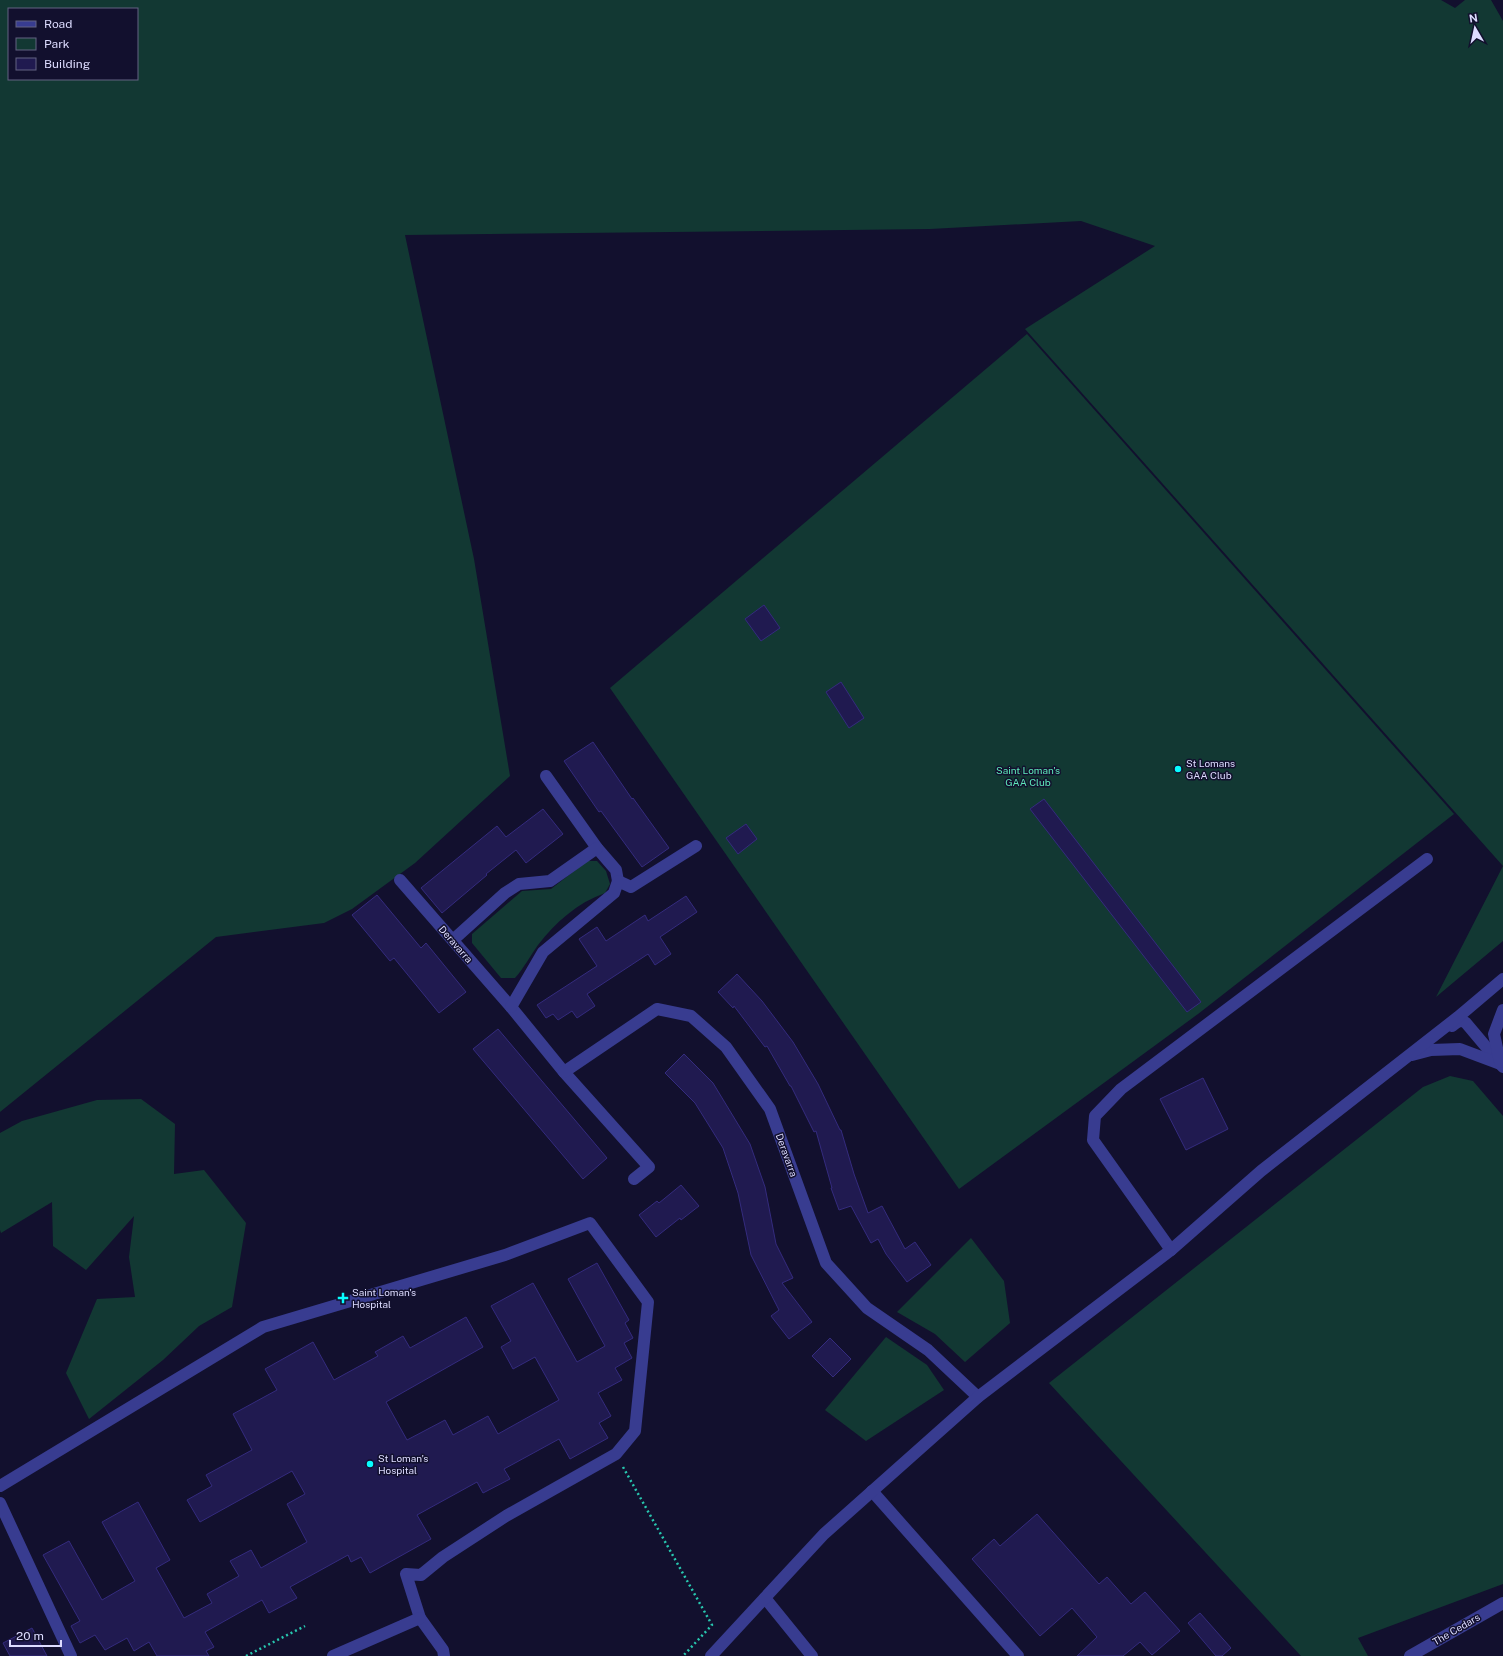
<svg xmlns="http://www.w3.org/2000/svg" width="1503" height="1656" viewBox="0 0 1503 1656" font-family="'Public Sans',sans-serif">
<style>
.green{fill:#123833;fill-rule:evenodd}
.building{fill:#201a50;stroke:#342b7e}
.lines{fill:none;stroke-linecap:round;stroke-linejoin:round}
.path{stroke:#28c7af;stroke-width:2.5;stroke-dasharray:2 3;stroke-linecap:butt}
.minor{stroke:#383c90;stroke-width:12}
.poi-dot{fill:#08fdff;stroke:#12102e;stroke-width:1.5}
.labels{text-anchor:middle;stroke-width:3;stroke-linejoin:round;paint-order:stroke}
.poi-label{font-size:10px;fill:#dddcff;stroke:#12102e;text-anchor:start}
.park-label{font-size:10px;fill:#5ee9ba;stroke:#12102e}
.street-label{font-size:10px;fill:#dddcff;stroke:#12102e}
</style>
<rect width="100%" height="100%" fill="#12102e"/>
<g class="green">
<path d="M0,0H1441L1455,8L1465,0H1491L1503,21V941L1436,997L1503,866L1025,329L1155,246L1081,221L930,229L405,235L474,559L510,776L415,863L352,909L324,923L216,937L0,1112ZM9,9H137V79H9Z"/>
<path d="M1027,334L1454,814L1198,1014L959,1189L610,688Z"/>
<path d="M587,861H597L606,871L610,884L605,893C577,903 556,922 538,945C530,956 524,968 515,978H501L472,943V934L522,891L551,889Z"/>
<path d="M1450,1076L1473,1081L1503,1116V1584L1358,1638L1368,1656H1301L1049,1383L1423,1087Z"/>
<path d="M141,1099L175,1124L174,1174L204,1170L246,1223L232,1307L199,1326L163,1360L89,1419L66,1373L97,1299L135,1297L129,1257L134,1216L86,1270L53,1246L52,1202L1,1233L0,1230V1133L22,1121L97,1100Z"/>
<path d="M971,1238L1004,1281L1010,1323L965,1362L935,1334L897,1312Z"/>
<path d="M886,1337L927,1365L944,1390L866,1441L825,1410Z"/>
</g>
<g class="building">
<path d="M764,605L780,628L761,641L745,619Z"/>
<path d="M841,682L864,718L849,728L826,692Z"/>
<path d="M593,742L632,799L633,798L669,848L642,867L601,811L599,812L564,761Z"/>
<path d="M1044,799L1201,1002L1187,1012L1030,809Z"/>
<path d="M543,809L563,834L526,863L516,850L486,874L487,875L442,913L421,888L497,826L506,837Z"/>
<path d="M746,824L757,839L738,854L726,838Z"/>
<path d="M377,895L421,948L426,943L466,992L439,1013L394,958L390,961L352,915Z"/>
<path d="M686,896L697,912L660,937L671,954L655,965L648,954L587,994L595,1006L577,1018L572,1011L558,1020L553,1014L546,1018L537,1005L597,966L579,939L597,927L606,941L645,915L648,921Z"/>
<path d="M737,974L762,1001L793,1042L818,1084L840,1130H841L854,1174L868,1213L882,1206L905,1249L915,1242L931,1265L907,1282L886,1254L878,1239L871,1243L851,1206L839,1210L831,1188H832L816,1131L814,1132L791,1086H790L767,1046L765,1047L734,1006L733,1008L718,992Z"/>
<path d="M498,1029L607,1158L583,1179L473,1049Z"/>
<path d="M684,1054L713,1083L750,1144L765,1187L776,1244L793,1278L782,1283L812,1322L789,1339L771,1316L779,1310L751,1255L738,1193L723,1148L695,1103L665,1073Z"/>
<path d="M1203,1078L1228,1129L1186,1150L1160,1099Z"/>
<path d="M681,1185L699,1206L681,1220L680,1218L656,1237L639,1215L657,1201L659,1203Z"/>
<path d="M597,1263L629,1320L625,1323L633,1338L624,1343L632,1358L615,1368L622,1380L598,1393L611,1416L599,1423L608,1438L570,1459L559,1439L504,1469L510,1479L483,1493L477,1482L417,1515L431,1539L370,1573L361,1557L351,1562L348,1555L290,1587L297,1598L269,1613L262,1600L205,1632L214,1647L206,1651L209,1656H157L149,1642L134,1651L127,1638L105,1650L95,1635L80,1643L71,1626L80,1621L43,1555L69,1541L102,1600L135,1581L102,1522L138,1502L170,1560L156,1568L184,1618L212,1603L207,1594L239,1576L230,1561L251,1550L261,1568L307,1542L287,1504L305,1494L292,1471L200,1522L187,1500L212,1486L206,1475L252,1450L233,1414L277,1390L265,1369L313,1342L334,1380L378,1356L375,1352L403,1336L410,1348L466,1317L483,1347L386,1402L407,1440L445,1420L453,1435L488,1416L498,1434L559,1400L535,1357L513,1369L501,1347L511,1341L491,1306L533,1283L577,1362L605,1346L568,1279Z"/>
<path d="M830,1338L851,1359L833,1377L812,1356Z"/>
<path d="M1037,1514L1099,1584L1107,1577L1131,1604L1145,1592L1180,1631L1152,1655L1140,1642L1123,1656H1077L1097,1637L1072,1608L1040,1636L972,1559L994,1539L1000,1546Z"/>
<path d="M1200,1613L1231,1648L1222,1656H1216L1188,1623Z"/>
<path d="M32,1628L47,1656H10L3,1643Z"/>
</g>
<g class="lines">
<g class="path">
<path d="M623,1467L712,1625L683,1656"/>
<path d="M246,1656L305,1626"/>
</g>
<g class="minor">
<path d="M546,776L597,848L616,870L618,881"/>
<path d="M400,880L511,1007L564,1072L649,1167L634,1179"/>
<path d="M453,940L505,893L519,884L550,881L597,848"/>
<path d="M511,1007L543,952L614,893L618,881L631,887L696,846"/>
<path d="M1452,1026C1457,1022 1460,1019 1466,1023L1503,1067"/>
<path d="M1412,1055L1431,1050L1460,1049L1500,1064"/>
<path d="M1500,1062L1494,1034L1503,1010"/>
<path d="M564,1072L657,1009L691,1016L726,1047L770,1109L826,1263L867,1308L928,1350L978,1397"/>
<path d="M1171,1250L1093,1140L1095,1116L1121,1089L1427,859"/>
<path d="M0,1486L263,1327L505,1255L590,1223L648,1302L635,1431L616,1454L506,1516L443,1557L421,1575L406,1574L420,1618L443,1650L444,1656"/>
<path d="M872,1491L1018,1656"/>
<path d="M0,1503L71,1656"/>
<path d="M765,1598L812,1656"/>
<path d="M333,1656L420,1618"/>
<path d="M711,1656L824,1534L978,1397L1171,1250L1261,1171L1458,1017L1503,979"/>
<path d="M1410,1656L1503,1603"/>
</g>
</g>
<g class="poi-dot">
<circle cx="1178" cy="769" r="4"/>
<path d="M341 1292h4v4h4v4h-4v4h-4v-4h-4v-4h4z"/>
<circle cx="370" cy="1464" r="4"/>
</g>
<g class="labels">
<g class="poi-label">
<text x="1186" y="767">St Lomans<tspan x="1186" dy="12">GAA Club</tspan></text>
<text x="352" y="1296">Saint Loman's<tspan x="352" dy="12">Hospital</tspan></text>
<text x="378" y="1462">St Loman's<tspan x="378" dy="12">Hospital</tspan></text>
</g>
<g class="park-label">
<text x="1028" y="774">Saint Loman's<tspan x="1028" dy="12">GAA Club</tspan></text>
</g>
<g class="street-label">
<text transform="translate(456 944) rotate(49)" y="4">Deravarra</text>
<text transform="translate(787 1155) rotate(70)" y="4">Deravarra</text>
<text transform="translate(1456 1629) rotate(-30)" y="4">The Cedars</text>
</g>
</g>
<rect x="8" y="8" width="130" height="72" fill="#12102e" stroke="#636282"/>
<rect x="16" y="21" width="20" height="6" fill="#383c90" stroke="#636282"/>
<text x="44" y="28" font-size="12" fill="#dddcff">Road</text>
<rect x="16" y="38" width="20" height="12" fill="#123833" stroke="#636282"/>
<text x="44" y="48" font-size="12" fill="#dddcff">Park</text>
<rect x="16" y="58" width="20" height="12" fill="#201a50" stroke="#636282"/>
<text x="44" y="68" font-size="12" fill="#dddcff">Building</text>
<g transform="translate(1475 28) rotate(351)" stroke="#12102e" stroke-width="3" paint-order="stroke">
<path d="M0-3L7 15L0 10L-7 15Z" fill="#dddcff"/>
<text y="-6" font-size="11" font-weight="bold" text-anchor="middle" fill="#dddcff">N</text>
</g>
<path d="M10 1640v6h51v-6" fill="none" stroke="#dddcff" stroke-width="2"/>
<text x="16" y="1640" font-size="12" fill="#dddcff" stroke="#12102e" stroke-width="3" paint-order="stroke">20 m</text>
</svg>
